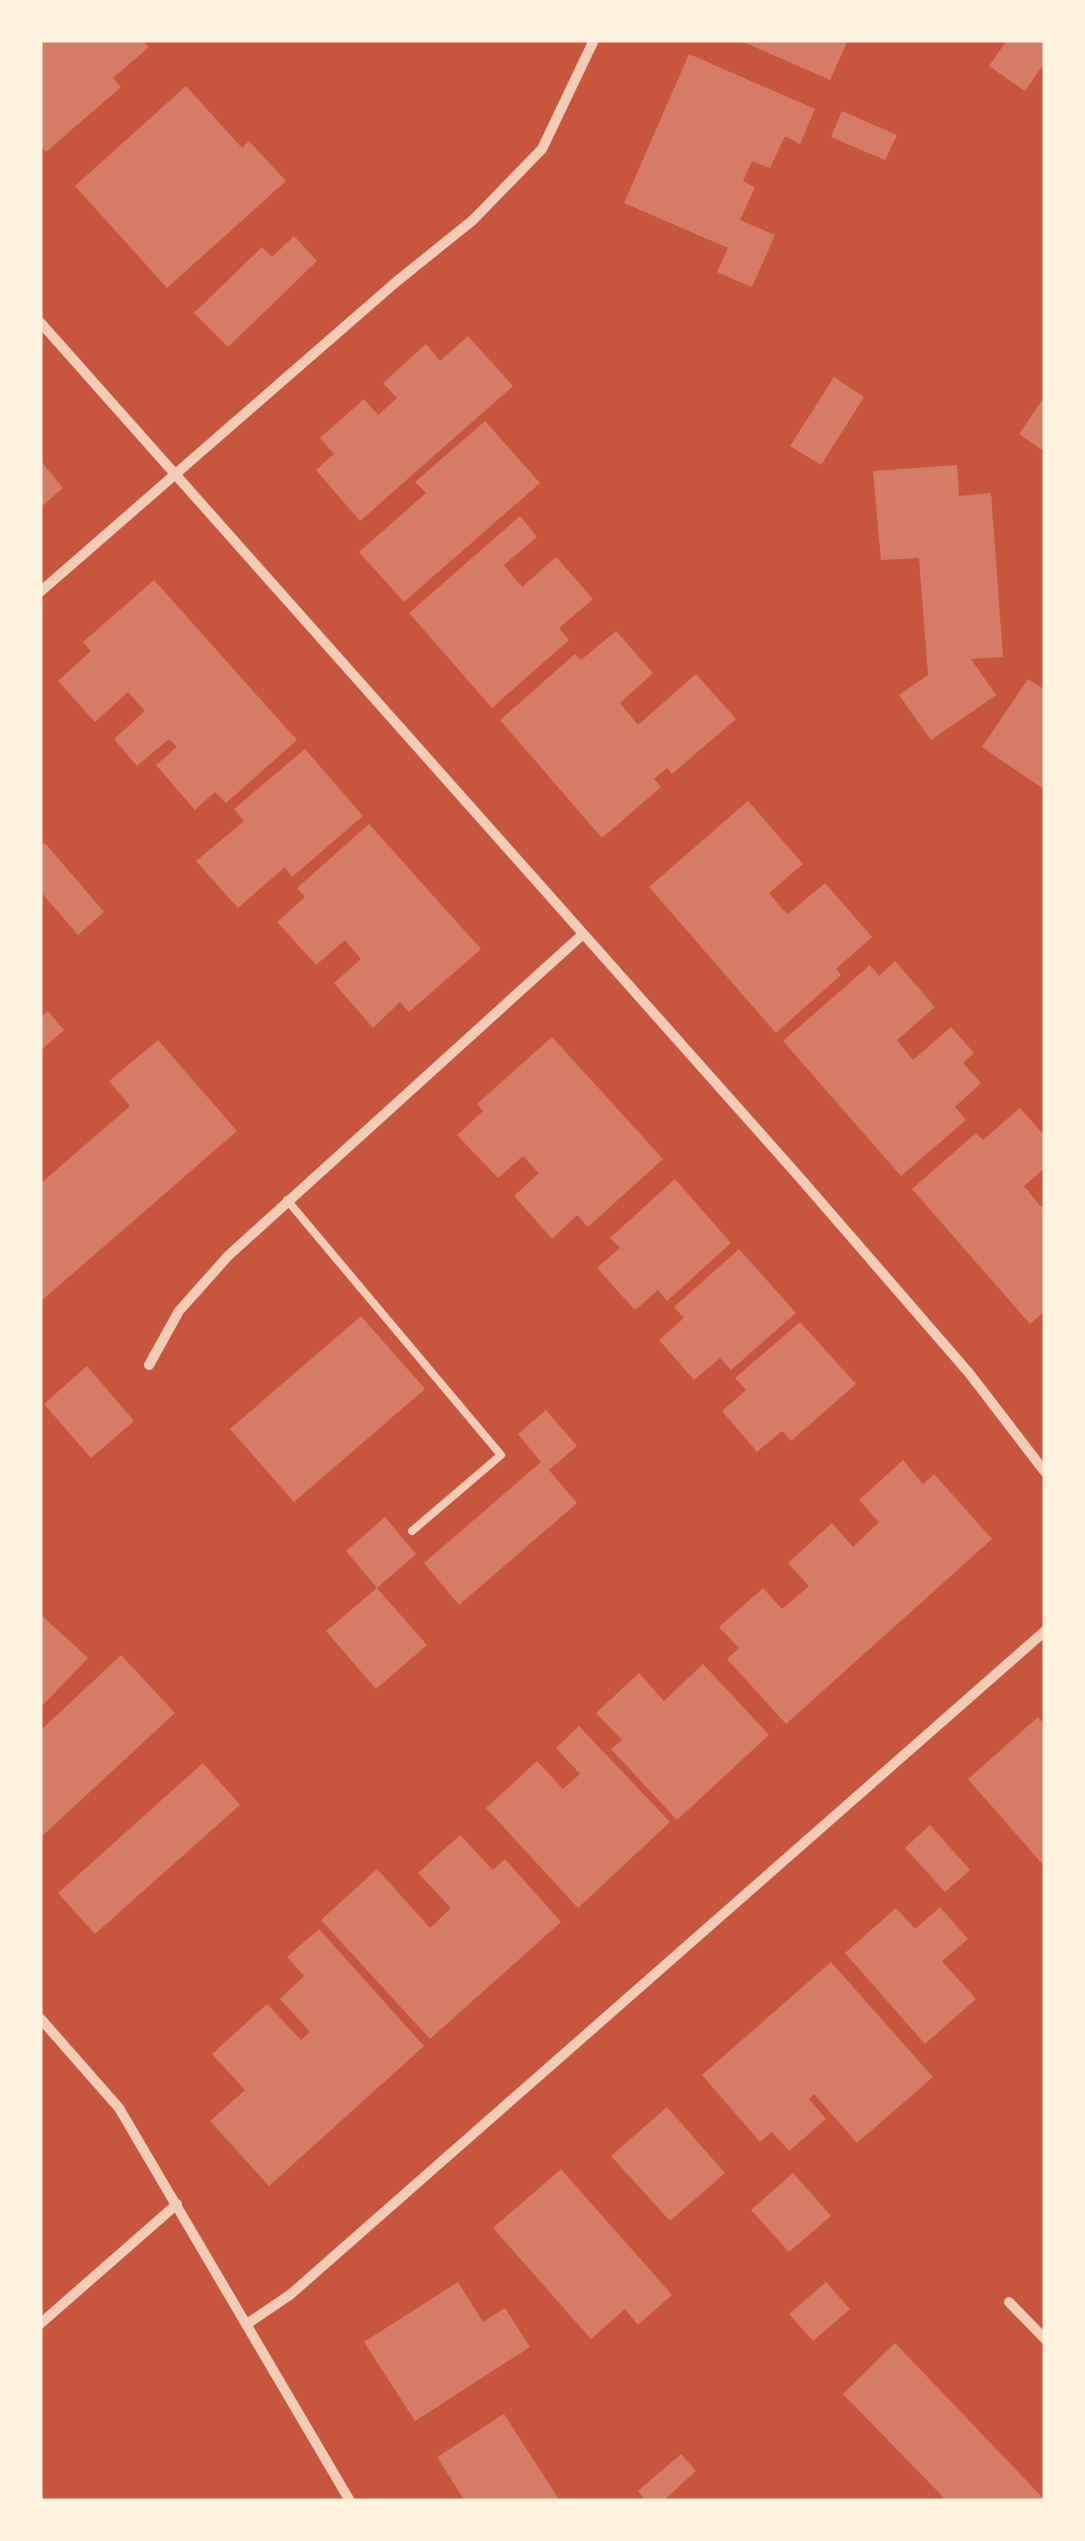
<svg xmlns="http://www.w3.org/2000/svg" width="1085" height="2541" viewBox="0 0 1085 2541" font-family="Signika,sans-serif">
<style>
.building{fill:#d67c66}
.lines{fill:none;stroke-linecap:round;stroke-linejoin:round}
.service{stroke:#f1ccb7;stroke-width:8}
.minor{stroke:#f1ccb7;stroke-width:10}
</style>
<rect width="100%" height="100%" fill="#c8553d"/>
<g class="building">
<path d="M40,40H142L149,47L113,78L121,87L46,152L40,145Z"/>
<path d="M739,40H848L830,80Z"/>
<path d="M1007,40H1045V62L1025,91L989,66Z"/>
<path d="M689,54L815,109L800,144L785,136L770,168L752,161L743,181L755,187L740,220L775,235L752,287L717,272L728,248L624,203Z"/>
<path d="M186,86L242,148L249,141L286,181L167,288L75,186Z"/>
<path d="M842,111L897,135L885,160L831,137Z"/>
<path d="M294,236L317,261L228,347L194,313L262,247L272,257Z"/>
<path d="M468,336L513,386L360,521L316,470L334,454L320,438L364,399L378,415L397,398L383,383L426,344L440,361Z"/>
<path d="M834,377L864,397L821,465L790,446Z"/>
<path d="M1045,396V452L1019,434Z"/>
<path d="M485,421L540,483L404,602L359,552L426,493L415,482Z"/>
<path d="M40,460L63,488L40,508Z"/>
<path d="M957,465L959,496L991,493L1003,657L971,659L996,695L931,740L899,695L928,675L919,558L881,560L873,471Z"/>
<path d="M520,516L537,537L504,565L522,587L556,557L593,599L559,628L569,640L492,708L409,613Z"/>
<path d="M154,580L297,740L226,803L215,792L195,810L156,765L177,747L169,739L137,766L114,739L145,711L128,692L95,722L58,681L91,651L83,642Z"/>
<path d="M616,631L653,673L620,703L638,725L696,674L736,719L672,774L667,768L654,779L661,787L602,838L500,720L575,654L581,660Z"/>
<path d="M1028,679L1045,690V790L982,747Z"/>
<path d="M305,749L363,816L292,877L285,867L238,908L196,861L244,821L234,809Z"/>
<path d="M748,801L803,864L769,893L782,909L788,914L825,883L872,937L836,969L841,975L776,1033L649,887Z"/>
<path d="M369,824L481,949L409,1012L400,1002L373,1028L334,983L361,959L345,940L316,965L277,922L305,897L297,888Z"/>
<path d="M45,843L104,912L78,935L40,891V847Z"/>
<path d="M895,961L935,1007L897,1040L913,1060L951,1027L974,1053L963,1063L981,1083L955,1107L966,1120L901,1176L783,1041L870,965L879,976Z"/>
<path d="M48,1011L64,1030L40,1051V1018Z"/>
<path d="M552,1037L663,1159L588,1227L577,1215L552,1239L514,1196L539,1173L523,1156L498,1178L457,1135L483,1111L477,1104Z"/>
<path d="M158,1040L237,1131L40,1302V1184L130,1106L109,1081Z"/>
<path d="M1020,1108L1045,1136V1168L1024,1186L1041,1207L1045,1203V1311L1030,1324L912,1189L976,1133L983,1140Z"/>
<path d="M675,1179L731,1243L667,1301L658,1290L635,1310L597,1268L620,1248L610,1238Z"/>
<path d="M739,1249L796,1313L731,1370L720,1358L694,1380L659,1340L684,1318L674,1307Z"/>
<path d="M361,1316L425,1389L294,1502L230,1429Z"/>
<path d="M800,1322L856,1384L791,1441L782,1431L757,1452L722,1411L746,1390L735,1378Z"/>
<path d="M87,1366L134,1421L91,1458L44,1404Z"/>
<path d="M546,1410L577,1446L549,1470L577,1503L459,1605L424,1563L541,1462L518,1434Z"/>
<path d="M903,1460L923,1484L934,1474L992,1539L786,1724L727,1659L739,1648L719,1627L763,1588L782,1609L809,1586L788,1563L832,1523L853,1547L879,1522L859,1500Z"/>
<path d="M385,1517L416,1554L377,1588L427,1645L376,1689L326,1631L377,1588L346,1551Z"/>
<path d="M40,1614L88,1658L40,1708Z"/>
<path d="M121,1655L175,1713L40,1838V1731Z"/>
<path d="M703,1664L769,1735L677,1820L611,1749L622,1740L596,1713L639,1673L664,1701Z"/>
<path d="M1038,1717L1045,1725V1867L968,1779Z"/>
<path d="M579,1726L670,1822L578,1908L486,1808L537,1761L563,1789L580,1774L556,1748Z"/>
<path d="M203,1763L240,1805L95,1934L58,1893Z"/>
<path d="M930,1825L970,1870L945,1892L905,1848Z"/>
<path d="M460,1835L493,1870L505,1859L561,1922L430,2039L321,1920L377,1869L430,1928L451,1908L418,1873Z"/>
<path d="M940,1907L968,1939L942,1961L976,1999L925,2044L845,1953L896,1908L915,1929Z"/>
<path d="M319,1929L424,2046L269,2186L210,2121L245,2090L212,2054L267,2004L301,2040L310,2032L280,1999L304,1976L287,1957Z"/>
<path d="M831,1962L933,2077L857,2143L814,2094L809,2099L826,2119L789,2151L772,2132L760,2142L702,2075Z"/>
<path d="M667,2107L725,2173L670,2221L611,2156Z"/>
<path d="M561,2169L672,2295L638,2325L625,2309L591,2339L493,2228Z"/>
<path d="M793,2173L831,2216L789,2252L751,2210Z"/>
<path d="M458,2282L483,2322L505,2308L530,2347L415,2421L364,2342Z"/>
<path d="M826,2282L850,2309L813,2341L789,2314Z"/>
<path d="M895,2343L1045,2500V2501H947L843,2394Z"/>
<path d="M504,2414L560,2501H465L437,2457Z"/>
<path d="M681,2454L696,2471L663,2501H646L638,2491Z"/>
</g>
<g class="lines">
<path class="service" d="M287,1200L501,1455L412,1531"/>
<g class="minor">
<path d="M40,322L801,1179L969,1373L1045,1472"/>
<path d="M40,592L396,282L473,220L542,149L594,40"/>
<path d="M149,1365L179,1311L228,1256L582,935"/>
<path d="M40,2018L119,2108L350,2501"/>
<path d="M1009,2302L1045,2339"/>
<path d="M40,2324L177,2204"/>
<path d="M247,2324L291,2294L1045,1631"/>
</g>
</g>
<rect width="1085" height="2541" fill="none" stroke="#fff3e0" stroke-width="85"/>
</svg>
